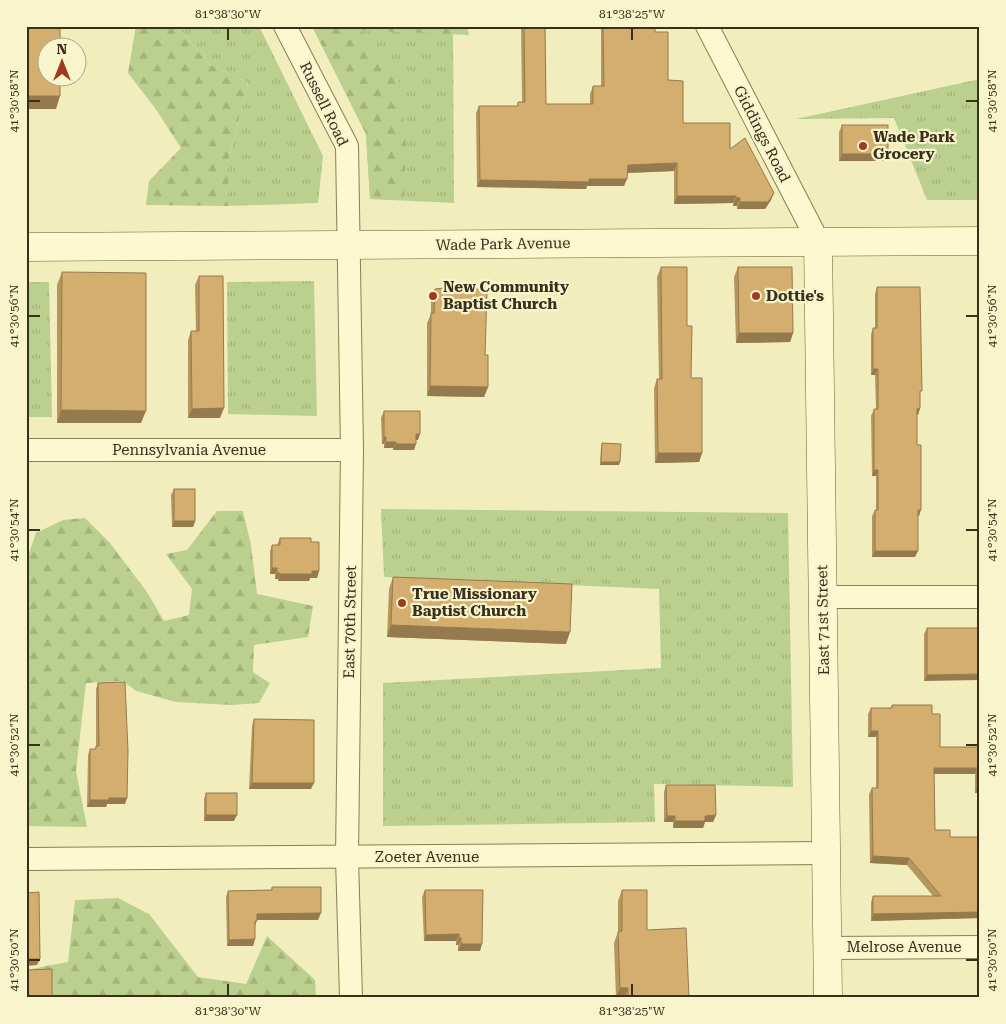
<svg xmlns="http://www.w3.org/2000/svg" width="1006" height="1024" viewBox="0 0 1006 1024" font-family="'Roboto Serif',serif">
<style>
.grass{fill:url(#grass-tufts)}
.forest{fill:url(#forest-firs)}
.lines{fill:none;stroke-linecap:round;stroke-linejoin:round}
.street-casing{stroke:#8b7d54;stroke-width:24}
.secondary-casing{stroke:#6c5d38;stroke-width:29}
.street{stroke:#fcf8d0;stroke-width:22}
.secondary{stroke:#fcf8d0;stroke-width:28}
.wall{fill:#b6965f}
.shaded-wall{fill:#947a4d}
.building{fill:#d4ae6e;stroke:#947a4d}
.ticks{fill:none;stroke:#392f1a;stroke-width:2}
.poi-dot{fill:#9f3a1f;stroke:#f8f5cc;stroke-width:2}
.labels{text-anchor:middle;stroke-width:4.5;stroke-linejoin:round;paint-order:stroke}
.street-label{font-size:15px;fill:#392f1a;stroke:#f8f5cc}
.poi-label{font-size:15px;font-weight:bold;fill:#392f1a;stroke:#f8f5cc;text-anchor:start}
.neatline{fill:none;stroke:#392f1a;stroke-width:2}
.ticks-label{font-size:12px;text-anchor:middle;fill:#392f1a}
</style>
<defs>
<pattern id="grass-tufts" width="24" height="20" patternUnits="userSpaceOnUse" patternTransform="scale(1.25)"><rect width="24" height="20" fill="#bbd08f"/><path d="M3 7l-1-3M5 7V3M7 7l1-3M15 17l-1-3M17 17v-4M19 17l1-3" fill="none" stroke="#a2b37b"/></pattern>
<pattern id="forest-firs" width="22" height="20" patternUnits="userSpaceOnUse" patternTransform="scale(1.25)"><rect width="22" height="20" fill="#bbd08f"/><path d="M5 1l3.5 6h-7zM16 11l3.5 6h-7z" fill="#a2b37b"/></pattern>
</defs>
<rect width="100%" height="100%" fill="#f2edbc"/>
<g class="grass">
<path d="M177,26H259L323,156L318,203L228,206V162L248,83L209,64Z"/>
<path d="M312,26H453L454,203L370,199L366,134Z"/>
<path d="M980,79V200H927L894,118L796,119Z"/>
<path d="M314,281L317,416L228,414L227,282Z"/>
<path d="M26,282H49L52,417H26Z"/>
<path d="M381,509L788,513L793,787L654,784L655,822L383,826V683L661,668L659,589L384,577Z"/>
</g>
<g class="forest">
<path d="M136,26H177L209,64L248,83L228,162V206L146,205L149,181L181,148L155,108L128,73Z"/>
<path d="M314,26H467L469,35L359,30L398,72L406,144L404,200L370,199L366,134L313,28Z"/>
<path d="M217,511H243L251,545L257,594L313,606L308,637L254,645L253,672L270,683L259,703L231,705L176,702L136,691L123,681L86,683L76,771L87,827L26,826V554L29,553L36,533L63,520L85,518L110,543L147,592L164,621L189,615L192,589L166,554L187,550Z"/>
<path d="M118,898L149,914L198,977L246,984L267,936L315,980L316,998H26V970L68,962L75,900Z"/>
</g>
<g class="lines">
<defs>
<g id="street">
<path d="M285,26L347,146L352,450L347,858L351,998"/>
<path d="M707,26L818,241"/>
<path d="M26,450H352"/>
<path d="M823,597H980"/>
<path d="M26,859L828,853"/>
<path d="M828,948L980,947"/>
</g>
<g id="secondary">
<path d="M818,241L828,998"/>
<path d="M26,247L980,241"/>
</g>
</defs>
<use href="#street" class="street-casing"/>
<use href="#secondary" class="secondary-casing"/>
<use href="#street" class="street"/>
<use href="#secondary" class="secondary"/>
</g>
<g class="wall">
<path d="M521,26H545L546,104H590V94L593,86H601V26H655V32L668,80L683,123L730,149L771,200L765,209H737V206H733V203L674,204V171L627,173L624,186H587L586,189L477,187L476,113L479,106H517L518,102H522Z"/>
<path d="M842,125L886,161H839V132Z"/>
<path d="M661,267L687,326L691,378L702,453L699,462L655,463L654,388L657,379H659L657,277Z"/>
<path d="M738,267L793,333L790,342L736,343L734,277Z"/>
<path d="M62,272L141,423H57V285Z"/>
<path d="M199,276L220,418H188V340L191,331H196L195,285Z"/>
<path d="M877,287L920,396V408L918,415H917V445L919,516H918L915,557H872V516L875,510H876V476H872L871,416L874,409H876L875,375H871V334L873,328H875V294Z"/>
<path d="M435,289L485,355L488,387L484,397L427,396V323L431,314V299Z"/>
<path d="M384,411L418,440H416L414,450H393V448H384V444H382L381,418Z"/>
<path d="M602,443L619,465H600L601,447Z"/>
<path d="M174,489L195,521L193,527H172L171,495Z"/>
<path d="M280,538L311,542L319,571L317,578H310L309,581H278V579H275V574H270V551L272,545H277Z"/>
<path d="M393,577L566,644L387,637L389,589Z"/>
<path d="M927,628H980L924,681V634Z"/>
<path d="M98,683L125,804H107L106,807H87L88,755L90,749H95L96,746V689Z"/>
<path d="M892,705L932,714L940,747H980V793H975V774H934L935,830L950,837H980V918L871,921V902L873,896H933L907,865L870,863L869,794L872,788H876V737H868V714L871,708H891Z"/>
<path d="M254,719L311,789H249L252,726Z"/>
<path d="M666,785L716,815L713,822H705L703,828H673V822H664V792Z"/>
<path d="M206,793L234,821H204V799Z"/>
<path d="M272,887L318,920H257L255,926V939L253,946H227L226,897L228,891L271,890Z"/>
<path d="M425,890L480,951H458V945H456V941H424L422,897Z"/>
<path d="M622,890L647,930L689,998H616L614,943L618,932V901Z"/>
<path d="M27,970L52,998H26V972Z"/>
</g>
<g class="shaded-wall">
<path d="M26,96H60L56,109H26Z"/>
<path d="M842,154H888L886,161H839Z"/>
<path d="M677,163L674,171L625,173L628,165Z"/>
<path d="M627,179L624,186H587L586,189L477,187L480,180Z"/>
<path d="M774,193L771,200L765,209H737L740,202Z"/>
<path d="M677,196H736L733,203L674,204Z"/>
<path d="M736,198H740L737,206H733Z"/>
<path d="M739,333H793L790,342L736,343Z"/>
<path d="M873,369H878L875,375H871Z"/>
<path d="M430,386L488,387L484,397L427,396Z"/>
<path d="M224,408L220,418H188L192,409Z"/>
<path d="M920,408L918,415H914L917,409Z"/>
<path d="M61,410L146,411L141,423H57Z"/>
<path d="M416,434H420L418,440H414Z"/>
<path d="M384,437H386L384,444H382Z"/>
<path d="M386,442H396L393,448H384Z"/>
<path d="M396,444H416L414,450H393Z"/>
<path d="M658,453H702L699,462L655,463Z"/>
<path d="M601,462H620L619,465H600Z"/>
<path d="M874,470H878L876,476H872Z"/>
<path d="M918,510H921L919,516H915Z"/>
<path d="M174,521H195L193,527H172Z"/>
<path d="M875,551H918L915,557H872Z"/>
<path d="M272,568H277L275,574H270Z"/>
<path d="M312,571H319L317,578H310L309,581H278L280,574Z"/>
<path d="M277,573H280L278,579H275Z"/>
<path d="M391,625L570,632L566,644L387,637Z"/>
<path d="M980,674V680L924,681L927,675Z"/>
<path d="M871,731H878L876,737H868Z"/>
<path d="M934,768H977L975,774H932Z"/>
<path d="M252,783H314L311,789H249Z"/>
<path d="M977,786H980V793H975Z"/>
<path d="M109,798H127L125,804H107L106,807H87L90,800Z"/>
<path d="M206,815H237L234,821H204Z"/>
<path d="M716,815L713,822H705L703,828H673L675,821L705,816Z"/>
<path d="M667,816H675L673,822H664Z"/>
<path d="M873,856L909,858L907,865L870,863Z"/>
<path d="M980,912V918L871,921L873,914Z"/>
<path d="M321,913L318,920H254L257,914Z"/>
<path d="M459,934L456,941H424L426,935Z"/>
<path d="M459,938H461L458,945H456Z"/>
<path d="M255,939L253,946H227L229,940Z"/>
<path d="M461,944H482L480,951H458Z"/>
<path d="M26,959H40L37,965L26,966Z"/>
<path d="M620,988H628L624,998H616Z"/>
</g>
<g class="building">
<path d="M26,26H60V48H48V78H60V96H26Z"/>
<path d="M524,26H545L546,104H593V86H604L603,26H655V32H668V80L683,81V123H730V149L745,138L774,193L768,202H740V198H736V196H677V163L628,165L627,179H589V182L480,180L479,106H518V102H525Z"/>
<rect x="842" y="125" width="46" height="29"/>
<path d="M661,267H687V326H692L691,378H702V453H658L657,379H662Z"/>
<path d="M738,267H792L793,333H739Z"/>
<path d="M62,272L146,273V411L61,410Z"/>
<path d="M199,276H223L224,408L192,409L191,331H199Z"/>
<path d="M461,286L487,291L485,355H488V387L430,386L431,313H434L435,289Z"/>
<path d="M877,287H920L922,391H920V408L917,409V445H921V510H918V551H875V510H878V470H874V409H878V369H873V328H877Z"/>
<path d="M384,411H420V434H416V444H396V442H386V437H384Z"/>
<path d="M602,443L621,444L620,462H601Z"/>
<rect x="174" y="489" width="21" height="32"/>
<path d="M280,538H311V542H319V571H312V574H280V573H277V568H272V545H280Z"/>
<path d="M393,577L572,584L570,632L391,625Z"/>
<path d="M927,628H980V674L927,675Z"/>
<path d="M125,682L128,751L127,798H109V800H90V749H96V746H99L98,683Z"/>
<path d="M892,705H932V714H940V747H980V786H977V768H934L935,830H950V837H980V912L873,914V896H941L909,858L873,856L872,788H878V731H871V708H892Z"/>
<path d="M254,719L314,720V783H252Z"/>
<path d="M666,785H715L716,815L705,816V821H675V816H667Z"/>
<rect x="206" y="793" width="31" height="22"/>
<path d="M272,887H321V913L257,914V921H255V939L229,940L228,891L272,890Z"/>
<path d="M425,890H483L482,944H461V938H459V934L426,935Z"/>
<path d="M622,890H647V930L686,928L689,998H628V988H620L618,932L622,931Z"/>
<path d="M39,892L40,959H26V893Z"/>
<path d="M52,969V998H27V970Z"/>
</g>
<path class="ticks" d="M228,28V40M632,28V40M28,101H40M966,101H978M28,316H40M966,316H978M28,530H40M966,530H978M28,745H40M966,745H978M28,960H40M966,960H978M228,984V996M632,984V996"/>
<g class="poi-dot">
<circle cx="863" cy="146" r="5"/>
<circle cx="433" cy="296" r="5"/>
<circle cx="756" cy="296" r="5"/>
<circle cx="402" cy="603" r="5"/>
</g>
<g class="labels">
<g class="street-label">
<text transform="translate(324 104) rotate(64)" y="5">Russell Road</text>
<text transform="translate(762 134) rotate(63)" y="5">Giddings Road</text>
<text transform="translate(503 244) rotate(-1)" y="5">Wade Park Avenue</text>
<text x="189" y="455">Pennsylvania Avenue</text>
<text transform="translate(823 620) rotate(-91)" y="5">East 71st Street</text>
<text transform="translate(350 622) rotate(-89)" y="5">East 70th Street</text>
<text x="427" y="862">Zoeter Avenue</text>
<text x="904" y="952">Melrose Avenue</text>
</g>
<g class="poi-label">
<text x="873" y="142">Wade Park<tspan x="873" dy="17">Grocery</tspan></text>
<text x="443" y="292">New Community<tspan x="443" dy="17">Baptist Church</tspan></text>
<text x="766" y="301">Dottie's</text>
<text x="412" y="599">True Missionary<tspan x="412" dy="17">Baptist Church</tspan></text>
</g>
</g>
<rect width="1006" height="1024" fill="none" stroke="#f8f5cc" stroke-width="55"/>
<g transform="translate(62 62)"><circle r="24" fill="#f8f5cc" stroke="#aca685"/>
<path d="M0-4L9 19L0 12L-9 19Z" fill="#9f3a1f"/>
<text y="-8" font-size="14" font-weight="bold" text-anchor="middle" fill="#392f1a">N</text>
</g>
<rect x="28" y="28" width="950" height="968" class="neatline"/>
<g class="ticks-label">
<text x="228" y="18">81°38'30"W</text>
<text x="632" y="18">81°38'25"W</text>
<text transform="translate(14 101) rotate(-90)" y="4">41°30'58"N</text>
<text transform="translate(992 101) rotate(-90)" y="4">41°30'58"N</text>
<text transform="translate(14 316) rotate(-90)" y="4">41°30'56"N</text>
<text transform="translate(992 316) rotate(-90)" y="4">41°30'56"N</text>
<text transform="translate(14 530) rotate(-90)" y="4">41°30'54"N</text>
<text transform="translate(992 530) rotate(-90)" y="4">41°30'54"N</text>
<text transform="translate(14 745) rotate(-90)" y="4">41°30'52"N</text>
<text transform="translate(992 745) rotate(-90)" y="4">41°30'52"N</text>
<text transform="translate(14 960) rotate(-90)" y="4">41°30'50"N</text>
<text transform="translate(992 960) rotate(-90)" y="4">41°30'50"N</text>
<text x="228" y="1015">81°38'30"W</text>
<text x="632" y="1015">81°38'25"W</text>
</g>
</svg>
